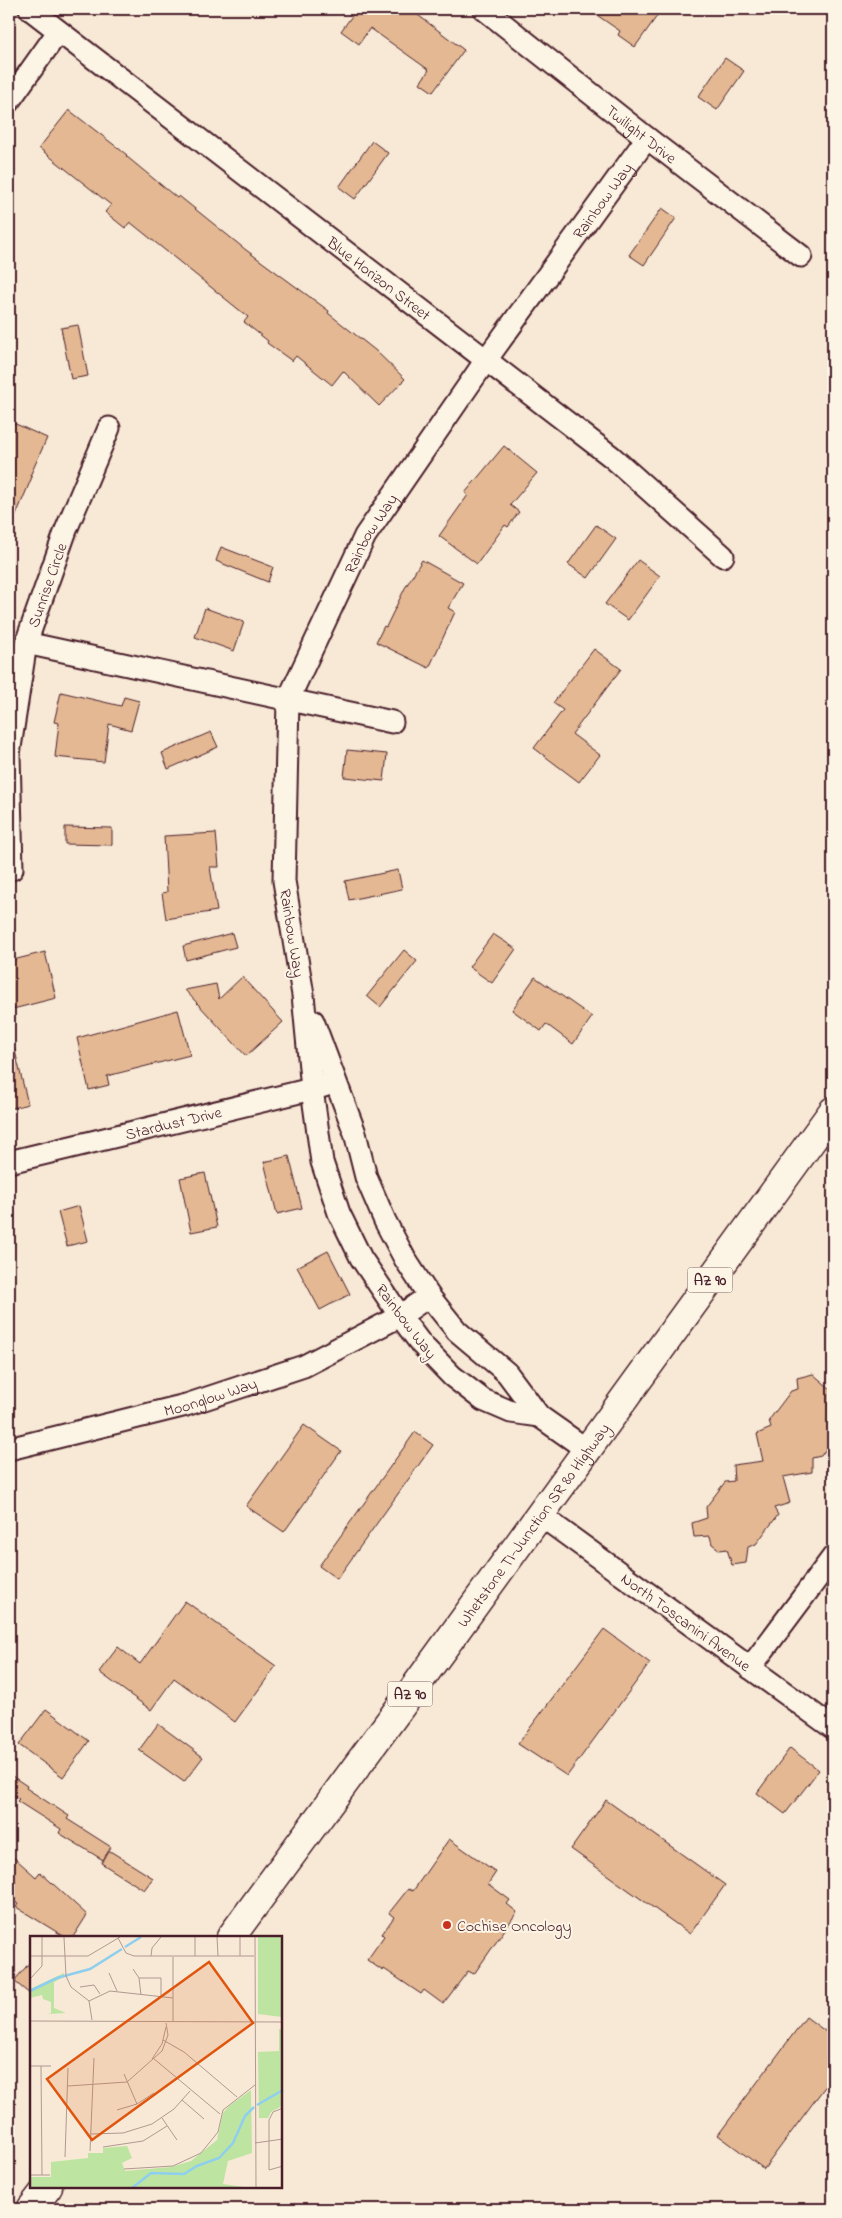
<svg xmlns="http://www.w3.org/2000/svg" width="842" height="2218" viewBox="0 0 842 2218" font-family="'Indie Flower',sans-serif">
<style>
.building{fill:#e3b893;stroke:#4a1f2b}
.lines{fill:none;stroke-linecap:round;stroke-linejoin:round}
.street-casing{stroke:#4a1f2b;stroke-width:25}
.highway-casing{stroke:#4a1f2b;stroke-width:31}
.street{stroke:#fcf5e5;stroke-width:21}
.highway{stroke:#fcf5e5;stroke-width:28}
.poi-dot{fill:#c8321e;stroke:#fcf5e5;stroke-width:2}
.labels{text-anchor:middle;stroke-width:4;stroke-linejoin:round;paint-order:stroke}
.shield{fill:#fcf5e5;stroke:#7f5f63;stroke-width:1}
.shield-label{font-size:15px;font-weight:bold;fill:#4a1f2b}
.street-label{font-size:16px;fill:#4a1f2b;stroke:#fcf5e5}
.poi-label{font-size:16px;fill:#4a1f2b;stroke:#fcf5e5;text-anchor:start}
.inset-river{fill:none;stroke:#8eceef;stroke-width:2.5}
.inset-road{fill:none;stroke:#b29891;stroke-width:1}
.view{fill:#e0560e;fill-opacity:0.15;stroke:#e0560e;stroke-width:2.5}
.inset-edge{fill:none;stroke:#4a1f2b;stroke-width:2.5}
</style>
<rect width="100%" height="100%" fill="#f7e9d5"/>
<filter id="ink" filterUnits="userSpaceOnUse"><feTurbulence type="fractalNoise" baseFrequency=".02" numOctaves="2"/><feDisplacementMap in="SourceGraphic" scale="10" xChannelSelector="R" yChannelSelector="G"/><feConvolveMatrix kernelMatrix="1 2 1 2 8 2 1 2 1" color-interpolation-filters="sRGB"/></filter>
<g filter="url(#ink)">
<g class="building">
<path d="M357,9H410L464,50L433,92L420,83L429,70L370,28L359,44L341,31Z"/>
<path d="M588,9H662L635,47L618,35L620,31Z"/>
<path d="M725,58L744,71L717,110L698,97Z"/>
<path d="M69,110L127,155L126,156L177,198L179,196L246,250L329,311L328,313L376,351L405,379L379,406L343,371L332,385L296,356L292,361L267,343L268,341L244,322L248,317L130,222L125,228L105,212L111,205L39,148Z"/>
<path d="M372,141L388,153L355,199L339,187Z"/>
<path d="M662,208L676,218L644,265L629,255Z"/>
<path d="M78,325L88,376L71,379L61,328Z"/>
<path d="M9,421L47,438L30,476L32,477L9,532Z"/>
<path d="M504,446L537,473L510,505L519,512L508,527L505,525L477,564L439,536L468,495L465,493Z"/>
<path d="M596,525L616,539L588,578L568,564Z"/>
<path d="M221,547L273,567L268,582L216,561Z"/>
<path d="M422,560L463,583L448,608L455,612L429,668L376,642L384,626L386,627L405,588Z"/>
<path d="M638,560L660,576L628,620L605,604Z"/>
<path d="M205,608L244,622L234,651L195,637Z"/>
<path d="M594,649L621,669L572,734L600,755L579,782L534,748L563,710L553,703Z"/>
<path d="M61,692L121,706L124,697L139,701L131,730L109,724L104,762L55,757L59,723L54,722Z"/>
<path d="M211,732L218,747L168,769L162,753Z"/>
<path d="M347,750L387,754L384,781L344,777Z"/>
<path d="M65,827L112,828V845L65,844Z"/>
<path d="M216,833L219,867H210L217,911L166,919L162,893L167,892L164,836Z"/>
<path d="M398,870L402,889L349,900L345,881Z"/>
<path d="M232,933L236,947L186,960L183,946Z"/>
<path d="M493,934L516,949L492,983L469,967Z"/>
<path d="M404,950L417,961L380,1007L367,996Z"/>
<path d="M45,952L56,998L9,1010V961Z"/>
<path d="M242,977L283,1022L246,1056L185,990L216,984L219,999Z"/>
<path d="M535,977L592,1017L573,1044L546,1024L541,1031L512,1010Z"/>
<path d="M178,1010L190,1055L107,1076L109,1085L89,1090L77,1038Z"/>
<path d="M14,1047L28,1104L9,1109V1048Z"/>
<path d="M289,1156L302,1208L277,1214L264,1162Z"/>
<path d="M205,1173L217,1227L191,1232L180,1178Z"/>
<path d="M79,1206L88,1241L67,1246L58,1212Z"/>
<path d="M328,1251L350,1294L320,1310L297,1267Z"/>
<path d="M813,1374L833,1391V1439L821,1456L812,1458V1472L783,1477L790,1503L774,1508L778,1515L756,1544L748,1547L746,1563L732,1565L727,1549L720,1550L712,1544L710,1536L694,1537L692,1523L707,1518L706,1507L725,1482L734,1481L733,1465L763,1461L757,1434L771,1428L769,1420L791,1391L798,1389L797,1378Z"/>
<path d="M304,1425L341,1451L284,1532L246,1506Z"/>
<path d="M415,1432L433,1445L337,1579L319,1566Z"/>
<path d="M185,1601L276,1666L235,1722L174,1678L151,1710L99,1672L118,1647L140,1664Z"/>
<path d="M604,1629L650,1663L567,1776L518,1744Z"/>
<path d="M46,1709L89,1741L63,1777L19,1745Z"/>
<path d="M158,1724L203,1757L184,1782L139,1750Z"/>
<path d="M790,1748L819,1770L785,1814L757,1793Z"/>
<path d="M9,1774L27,1786L26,1788L69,1816L67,1819L111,1847L103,1860L59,1833L61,1829L17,1801L19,1799L9,1792Z"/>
<path d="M606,1800L725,1885L690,1934L571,1849Z"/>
<path d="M449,1839L496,1872L488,1884L510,1900L507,1904L517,1912L474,1974L468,1971L443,2004L424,1990L421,1994L384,1969L383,1971L367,1960L384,1936L382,1934L394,1917L389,1913L408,1889L413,1891Z"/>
<path d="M110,1851L153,1878L144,1890L101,1863Z"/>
<path d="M9,1853L36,1877L40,1872L87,1915L73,1937H65L16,1907L18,1904L9,1899Z"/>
<path d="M31,1961V1995L14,1981Z"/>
<path d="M806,2017L833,2037V2076L764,2169L718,2135Z"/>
</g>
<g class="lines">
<defs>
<g id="street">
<path id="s1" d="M30,9L612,457L723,556"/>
<path id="s2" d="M484,9L647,138L801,256"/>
<path d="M9,101L58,32"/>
<path d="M26,643L392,722"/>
<path id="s3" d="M12,869L9,754L26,643L66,530L109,428"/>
<path d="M313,1021L355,1133L366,1177L385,1221L405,1259L429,1296L457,1331L507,1373L539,1416L586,1449"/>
<path id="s4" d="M9,1162L324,1086"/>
<path id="s5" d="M539,1416L511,1412L483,1400L452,1376L421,1344L400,1316L361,1258L339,1213L322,1162L312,1089L303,995L284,881L288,700L365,536L486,360L647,138"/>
<path id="s6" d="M9,1449L186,1405L304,1366L400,1316L429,1296"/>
<path id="s7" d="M540,1515L833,1728"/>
<path d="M750,1668L833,1557"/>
</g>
<g id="highway">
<path id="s8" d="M231,1937L415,1687L833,1111"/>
<path d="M31,2209L48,2187"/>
</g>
</defs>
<use href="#street" class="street-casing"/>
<use href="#highway" class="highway-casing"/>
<use href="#street" class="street"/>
<use href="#highway" class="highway"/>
</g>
</g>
<circle class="poi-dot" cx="447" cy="1925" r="5"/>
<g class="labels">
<g class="shield">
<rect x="687.5" y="1267.5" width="45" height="25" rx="4"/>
<rect x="387.5" y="1681.5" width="45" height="25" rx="4"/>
</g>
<g class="shield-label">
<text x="710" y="1285">AZ 90</text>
<text x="410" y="1699">AZ 90</text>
</g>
<g class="street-label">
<text dy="6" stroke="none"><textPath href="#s2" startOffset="201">Twilight Drive</textPath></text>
<text dy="6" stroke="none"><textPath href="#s5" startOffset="1408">Rainbow Way</textPath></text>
<text dy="6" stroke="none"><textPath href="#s1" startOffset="441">Blue Horizon Street</textPath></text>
<text dy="6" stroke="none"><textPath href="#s5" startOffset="1002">Rainbow Way</textPath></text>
<text dy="6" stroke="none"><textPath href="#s3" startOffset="289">Sunrise Circle</textPath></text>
<text transform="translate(293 933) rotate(81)" y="6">Rainbow Way</text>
<text dy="6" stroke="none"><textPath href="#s4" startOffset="169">Stardust Drive</textPath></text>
<text transform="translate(407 1321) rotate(53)" y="6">Rainbow Way</text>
<text dy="6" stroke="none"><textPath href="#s6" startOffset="208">Moonglow Way</textPath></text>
<text dy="6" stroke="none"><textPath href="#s8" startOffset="511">Whetstone TI-Junction SR 80 Highway</textPath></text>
<text dy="6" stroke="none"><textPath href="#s7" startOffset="181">North Toscanini Avenue</textPath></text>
</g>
<g class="poi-label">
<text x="457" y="1931">Cochise Oncology</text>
</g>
</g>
<g transform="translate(30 1936)">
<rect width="252" height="252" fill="#f7e9d5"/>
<path d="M228,1H252V81L228,78ZM34,37V41L24,46V72L36,77L18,78L21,77V66L13,63L12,59L0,62V53ZM249,93H252V170L241,176L238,182H229L228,116L249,115ZM221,154L222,217L198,225L193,248L221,252H0V241H21V226L58,222V217H73V212L97,210L102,222L92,227L95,235L141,231L161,225L187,204L193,177L199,170Z" fill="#bde5a1"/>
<path class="inset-river" d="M95,11L111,1M0,55L27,42L60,33L92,13M227,169L253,154M102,252L121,237L154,238L167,230L189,222L203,207L215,180L224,171"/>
<path class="inset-road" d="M34,1L36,40L41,51L59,65L62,84M187,1L188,20M210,1V20M225,1L226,252M88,2L96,17L104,20H224M0,20H58L90,1M121,20L122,12L131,1M165,20V1M143,21V85M103,33L109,42L111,59M79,37L87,55M109,42H131V61M0,43L12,30V1M50,51L64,49L70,58M59,65L80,55L143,62M0,85L253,86M133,104L154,116L207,161M123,122L190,178M122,123L132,108L136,91M0,130H21M11,130L12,239M94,138L107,168M38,150L97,146L132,115L138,99L136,87M152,164L174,183M253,172L243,176L239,184V234L253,230M87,174L107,168L124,157M132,182L147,204M61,198L93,197L122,188L144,173L160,155M225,207L253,203M73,211L113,205L137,190M60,215L64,122M35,221L38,132M94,233L143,230L171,217L188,196L193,174L225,149M0,239H20"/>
<path class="view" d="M179,26L223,87L62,204L17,143Z"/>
<rect width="252" height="252" class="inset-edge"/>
</g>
<rect width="842" height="2218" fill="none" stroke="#fcf5e5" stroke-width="30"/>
<rect x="15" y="15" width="812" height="2188" fill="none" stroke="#4a1f2b" stroke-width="2" filter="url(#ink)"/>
</svg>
